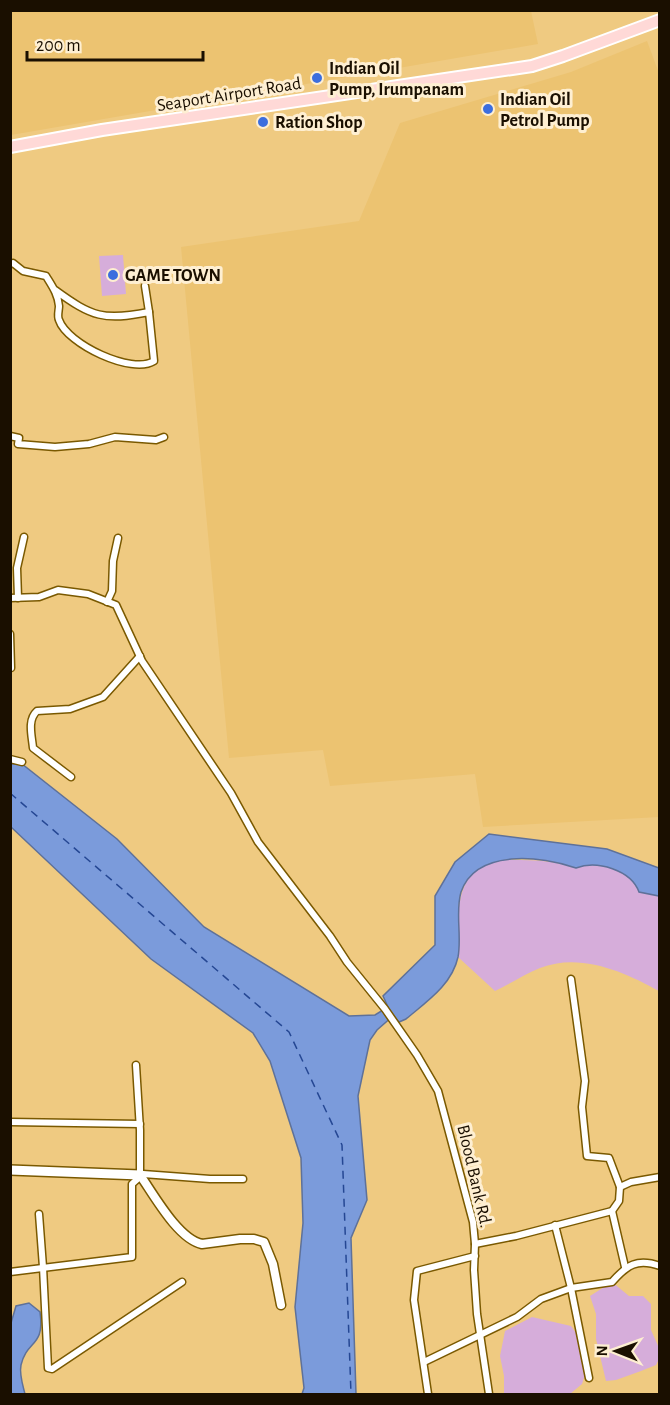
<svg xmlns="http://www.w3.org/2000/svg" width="670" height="1405" viewBox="0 0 670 1405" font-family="'Alegreya Sans',sans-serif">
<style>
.built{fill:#ecc371}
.green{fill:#d6adda}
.water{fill:#7b9bdb;stroke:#5e7199;stroke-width:1.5}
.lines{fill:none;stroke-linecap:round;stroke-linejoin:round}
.ferry{stroke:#254793;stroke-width:1.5;stroke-dasharray:8 6;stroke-linecap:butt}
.minor-casing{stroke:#7a5900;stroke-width:9}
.tertiary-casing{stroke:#7a5900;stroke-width:11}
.secondary-casing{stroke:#7a5900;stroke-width:12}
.primary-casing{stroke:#fff;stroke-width:14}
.minor{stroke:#fff;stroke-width:6}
.tertiary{stroke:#fff;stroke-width:8}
.secondary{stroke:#fff;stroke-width:9}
.primary{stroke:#ffd9d7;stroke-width:10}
.poi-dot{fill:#3c6ede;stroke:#feefd2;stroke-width:2}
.labels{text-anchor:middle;stroke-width:6;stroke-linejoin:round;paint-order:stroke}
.poi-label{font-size:18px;font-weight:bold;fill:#1a0f00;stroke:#feefd2;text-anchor:start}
.street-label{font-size:18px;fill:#1a0f00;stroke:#feefd2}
</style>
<rect width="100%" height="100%" fill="#efca81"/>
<g class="built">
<path d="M11,10L531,11L538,44L11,135Z"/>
<path d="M647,41L660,76L659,817L483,827L475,774L330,786L323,750L229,758L181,247L359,221L400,123L571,72Z"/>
</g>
<g class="green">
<path d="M123,255L126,294L102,296L99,256Z"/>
<path d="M498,860C525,860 550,859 576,868C597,859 631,870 639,892L659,896V991C625,972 580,952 540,968C525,974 510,984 495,991L458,957C458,929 453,885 480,867C485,864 492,862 498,860Z"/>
<path d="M612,1282L629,1296H643L651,1304V1330L659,1348V1359L656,1365L641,1371L616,1380L606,1381L596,1339V1314L590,1296Z"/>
<path d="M532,1317L571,1326L584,1344L589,1362L582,1384L570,1394H504V1376L500,1356L505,1331Z"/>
</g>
<g class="water">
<path d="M10,764H22L117,839L204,927L349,1016L375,1015L388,1007L383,996L435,945V896L455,862L489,834L607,849L659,868V896L639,892C631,870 597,860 576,868C542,856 476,848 461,892C455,912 462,936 458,957C452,985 426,1002 406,1019L399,1022L393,1016L377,1030L370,1040L358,1096L367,1200L351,1238L356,1394H302L304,1388L295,1307L303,1223L301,1158L270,1061L253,1033L151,959L11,827Z"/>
<path d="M29,1303L40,1312C45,1348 27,1339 21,1365C19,1374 23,1386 25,1394H11V1323L16,1306Z"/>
</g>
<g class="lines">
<path class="ferry" d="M10,793L289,1032L342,1145L351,1394"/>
<defs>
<g id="minor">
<path d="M10,264L13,263L23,271L46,276C52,286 58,294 59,306C59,310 57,316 59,320C67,344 132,375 154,361L149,312C104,321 92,317 55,290"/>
<path d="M145,286L149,312"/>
<path d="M10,436L19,438L18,444L55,447L89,444L115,437L156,440L164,437"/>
<path d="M10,598L39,597L58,590L88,594L116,605L142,661L231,793L258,842L330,936L347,962L385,1009L417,1055L438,1091L473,1222L475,1244L474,1270L477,1314L489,1394"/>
<path d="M18,598L17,568L24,537"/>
<path d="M107,602L112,591L113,561L118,538"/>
<path d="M10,634L11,668"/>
<path d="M10,759L22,762"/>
<path d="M71,777L33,748C32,736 27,720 37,711L70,709L103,697L140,656"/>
<path d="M571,979L585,1081L582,1107L587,1156L609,1158L620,1187L631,1182L660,1177"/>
<path d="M136,1065L140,1130V1175"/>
<path d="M10,1122L140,1124"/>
<path d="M612,1211L625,1267"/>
<path d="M39,1214L43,1267L48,1368L52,1369L182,1282"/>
<path d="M555,1225L571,1288L589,1378"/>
<path d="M475,1244L516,1236L612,1211L619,1201L620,1187"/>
<path d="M10,1272L132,1257V1184L143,1174L210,1179H243"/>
<path d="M424,1362L517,1317L541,1299L571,1288L612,1282C627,1265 637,1258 660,1266"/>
<path d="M428,1394L414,1300L417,1271L475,1256"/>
</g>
<path id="tertiary" d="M140,1175C154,1195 178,1239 202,1244L240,1239H254L264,1242L273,1264L281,1305"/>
<path id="secondary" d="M10,1170L140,1175"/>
<path id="primary" d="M10,147L102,130L532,66L563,56L660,20"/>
</defs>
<use href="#minor" class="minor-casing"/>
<use href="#tertiary" class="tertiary-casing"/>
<use href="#secondary" class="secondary-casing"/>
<use href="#primary" class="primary-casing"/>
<use href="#minor" class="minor"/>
<use href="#tertiary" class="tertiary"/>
<use href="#secondary" class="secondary"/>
<use href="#primary" class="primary"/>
</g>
<g class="poi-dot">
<circle cx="317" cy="78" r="6"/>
<circle cx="488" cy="109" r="6"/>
<circle cx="263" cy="122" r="6"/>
<circle cx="113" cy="275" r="6"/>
</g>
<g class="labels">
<g class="poi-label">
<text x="329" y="74">Indian Oil<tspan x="329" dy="21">Pump, Irumpanam</tspan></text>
<text x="500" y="105">Indian Oil<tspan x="500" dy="21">Petrol Pump</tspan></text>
<text x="275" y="128">Ration Shop</text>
<text x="125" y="281">GAME TOWN</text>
</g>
<g class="street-label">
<text transform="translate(229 94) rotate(-9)" y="6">Seaport Airport Road</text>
<text transform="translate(475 1176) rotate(77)" y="6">Blood Bank Rd.</text>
</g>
</g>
<rect width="670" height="1405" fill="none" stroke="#1a0f00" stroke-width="24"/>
<g transform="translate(616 1351) rotate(271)" stroke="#feefd2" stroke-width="4.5" paint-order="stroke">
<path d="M0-4.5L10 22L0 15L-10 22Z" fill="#1a0f00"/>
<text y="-9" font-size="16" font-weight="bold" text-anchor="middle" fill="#1a0f00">N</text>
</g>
<path d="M27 51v9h176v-9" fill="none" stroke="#1a0f00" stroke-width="3"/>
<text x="36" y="51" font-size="18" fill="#1a0f00" stroke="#feefd2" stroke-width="4.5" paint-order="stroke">200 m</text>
</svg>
